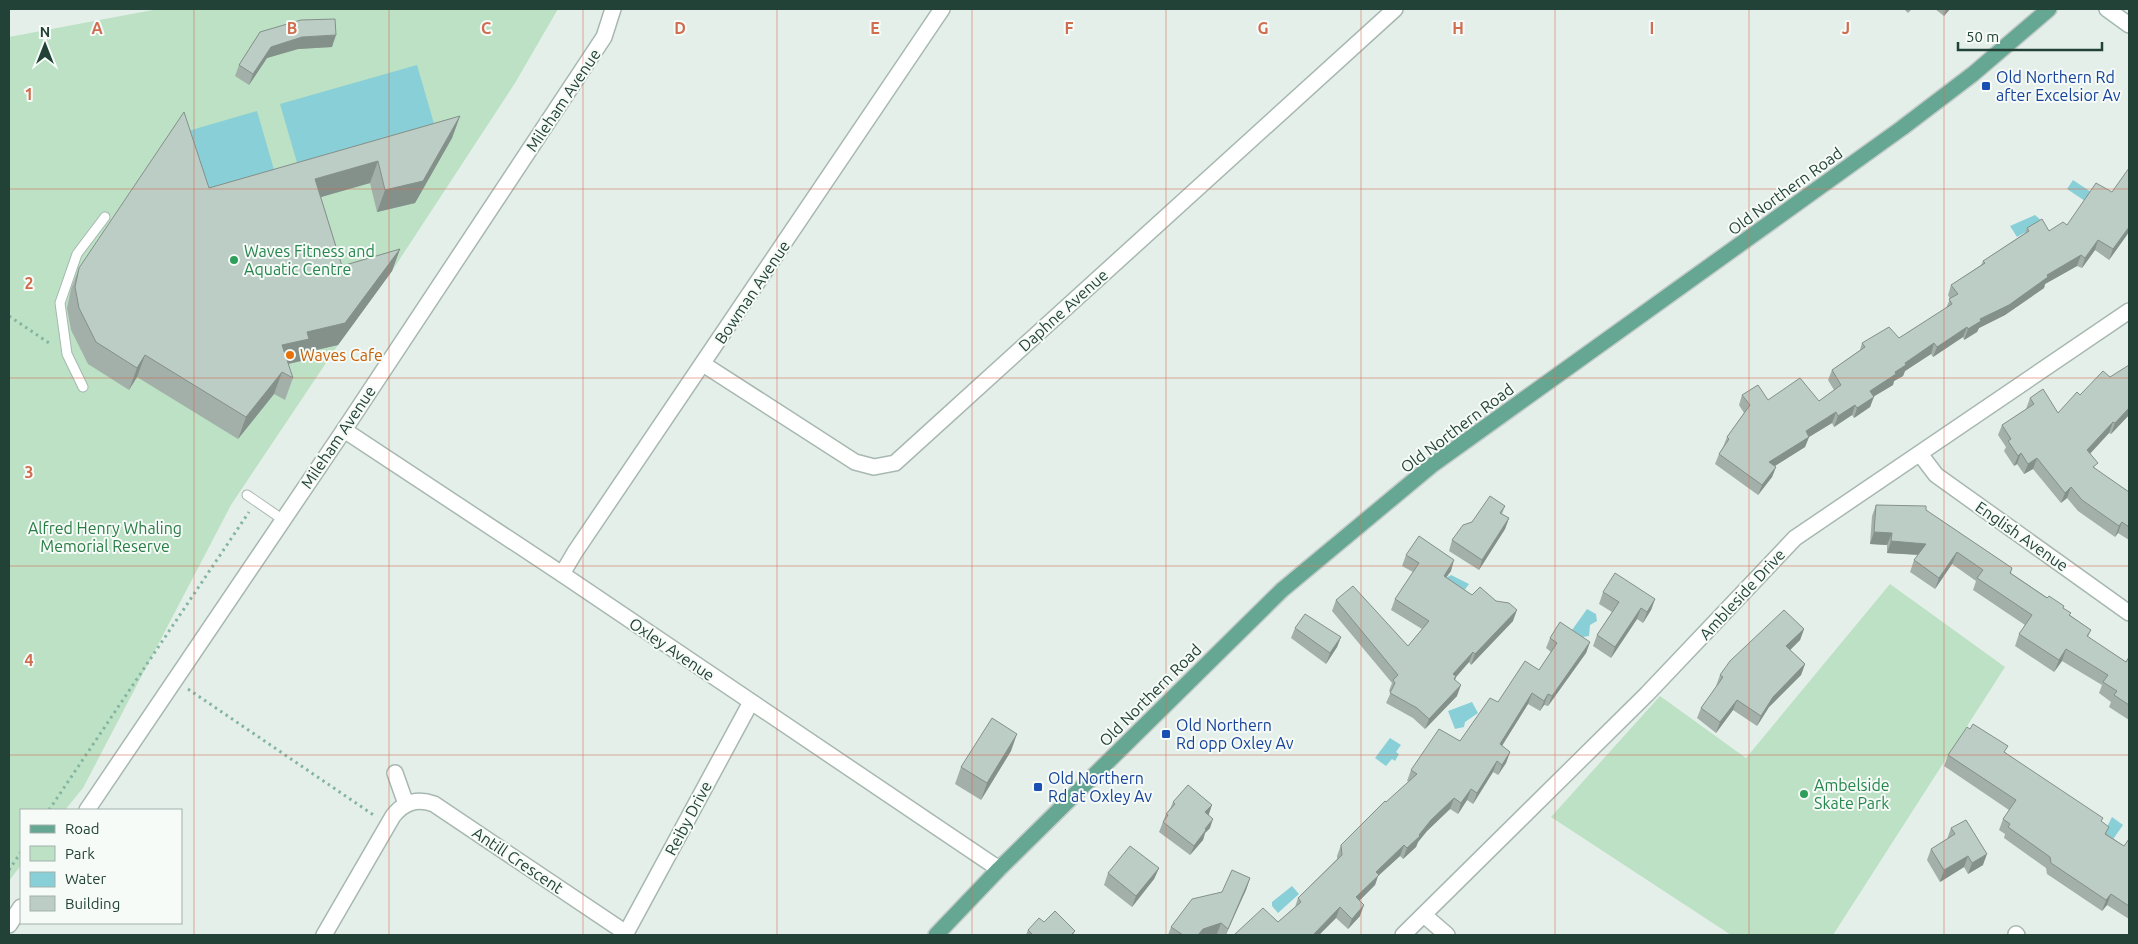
<svg xmlns="http://www.w3.org/2000/svg" width="2138" height="944" viewBox="0 0 2138 944" font-family="Ubuntu,sans-serif">
<style>
.green{fill:#bce1c4}
.water{fill:#89cfd7}
.lines{fill:none;stroke-linecap:round;stroke-linejoin:round}
.lane-casing{stroke:#a7b8b1;stroke-width:11}
.street-casing{stroke:#a7b8b1;stroke-width:18}
.secondary-casing{stroke:#a2bbb1;stroke-width:18}
.primary-casing{stroke:#c1cac7;stroke-width:18}
.path{stroke:#83b5a2;stroke-width:3;stroke-dasharray:2.5 4;stroke-linecap:butt}
.lane{stroke:#fff;stroke-width:9}
.street{stroke:#fff;stroke-width:15}
.secondary{stroke:#fff;stroke-width:15}
.primary{stroke:#66a793;stroke-width:15}
.wall{fill:#a2b0a9}
.shaded-wall{fill:#84908a}
.building{fill:#bccdc5;stroke:#84908a}
.grid{fill:none;stroke:#d06c50;stroke-width:1;stroke-opacity:0.55}
.transit-dot{fill:#1a4fb4;stroke:#f6fbf8;stroke-width:2}
.leisure-dot{fill:#2e9e5b;stroke:#f6fbf8;stroke-width:2}
.food-dot{fill:#e8710a;stroke:#f6fbf8;stroke-width:2}
.labels{text-anchor:middle;stroke-width:4;stroke-linejoin:round;paint-order:stroke}
.transit-label{font-size:16px;fill:#164399;stroke:#f6fbf8;text-anchor:start}
.street-label{font-size:16px;fill:#224238;stroke:#f6fbf8}
.leisure-label{font-size:16px;fill:#27864d;stroke:#f6fbf8;text-anchor:start}
.food-label{font-size:16px;fill:#c56008;stroke:#f6fbf8;text-anchor:start}
.park-label{font-size:16px;fill:#297d45;stroke:#f6fbf8}
.grid-label{font-size:16px;text-anchor:middle;font-weight:bold;fill:#d06c50;stroke:#f6fbf8;stroke-width:4;stroke-linejoin:round;paint-order:stroke}
</style>
<rect width="100%" height="100%" fill="#e5efea"/>
<g class="green">
<path d="M158,9H558L515,83L392,271L338,345L231,505L83,788L65,810H21V865L9,881V37Z"/>
<path d="M1890,584L2005,667L1833,935H1731L1551,817L1660,696L1746,758Z"/>
</g>
<g class="water">
<path d="M417,65L437,134L300,173L280,104Z"/>
<path d="M257,111L277,180L208,200L188,131Z"/>
<path d="M2073,180L2091,192L2085,201L2067,189Z"/>
<path d="M2035,215L2043,222L2017,237L2010,226Z"/>
<path d="M1451,575L1469,584L1461,595L1446,578Z"/>
<path d="M1587,609L1596,614L1597,621L1590,625L1589,636L1583,637L1572,630Z"/>
<path d="M1472,702L1478,713L1465,722L1464,727L1455,729L1448,711Z"/>
<path d="M1390,738L1401,745L1396,752L1399,754L1395,761L1392,759L1386,766L1375,758Z"/>
<path d="M2112,817L2123,825L2109,845L2103,835Z"/>
<path d="M1292,886L1299,894L1278,913L1272,906V902Z"/>
</g>
<g class="lines">
<defs>
<g id="lane">
<path d="M83,387L67,354L60,303L77,254L105,217"/>
<path d="M247,495L282,519"/>
</g>
<g id="street">
<path d="M703,364L855,462L874,467L895,463L1395,9"/>
<path d="M344,430L562,574L999,869"/>
<path d="M1920,454L1936,475L2129,613"/>
<path d="M562,574L575,552L942,9"/>
<path d="M395,773L406,804"/>
<path d="M87,810L344,430L604,37L613,9"/>
<path d="M1424,915L1447,935"/>
<path d="M9,925L21,907"/>
<path d="M2016,934L2017,935"/>
<path d="M324,935L393,816C404,802 417,798 434,804L626,933"/>
<path d="M625,935L751,702"/>
<path d="M1403,935L1647,694L1795,538L2129,311"/>
</g>
<path id="secondary" d="M2107,9L2129,25"/>
<path id="primary" d="M936,935L999,869L1282,590L1431,466L1902,128L1973,74L2049,9"/>
</defs>
<use href="#lane" class="lane-casing"/>
<use href="#street" class="street-casing"/>
<use href="#secondary" class="secondary-casing"/>
<use href="#primary" class="primary-casing"/>
<g class="path">
<path d="M9,316L52,345"/>
<path d="M188,689L375,816"/>
<path d="M49,810L249,512"/>
<path d="M9,870L21,852"/>
</g>
<use href="#lane" class="lane"/>
<use href="#street" class="street"/>
<use href="#secondary" class="secondary"/>
<use href="#primary" class="primary"/>
</g>
<g class="wall">
<path d="M1904,9H1912L1908,13Z"/>
<path d="M1935,9H1950L1944,16Z"/>
<path d="M260,32L332,47L298,49L267,58L249,85L235,76L239,65Z"/>
<path d="M460,116L452,138L415,203L377,212L370,183L321,197L342,266L400,249L392,271L338,345L303,353L301,361L288,364L293,378L285,400L274,394L238,439L137,377L129,390L88,364L71,330L67,308L71,289L79,268L209,188Z"/>
<path d="M2067,225L2129,232L2109,260L2095,250L2082,268L2077,266L2045,284L2044,288L2005,315L1979,328L1977,332L1964,340L1963,337L1933,357L1931,354L1905,371L1903,376L1894,381L1893,385L1873,397L1870,407L1854,418L1852,415L1834,427L1832,423L1809,437L1805,447L1775,466L1776,467L1772,477L1758,495L1715,464L1719,454L1723,447L1727,437L1744,413L1739,405L1742,395L1768,400L1819,401L1834,390L1828,380L1832,370L1860,350L1862,343L1899,338L1946,308L1950,299L1948,295L1951,285L1981,265L1983,261L2025,233L2027,228L2049,231Z"/>
<path d="M2080,395L2129,415L2111,434L2109,433L2090,454L2095,469L2129,492V540L2118,533L2115,537L2078,511L2067,498L2061,503L2033,469L2024,474L2017,464L2014,466L2004,451L2006,447L1998,435L2002,425L2026,409L2030,398L2058,413Z"/>
<path d="M1876,505L1926,510L2012,568L2011,573L2063,608L2070,615L2091,630L2088,637L2126,662L2129,657V720L2109,707L2111,702L2099,693L2102,685L2062,661L2054,672L2015,646L2019,634L2025,625L1973,590L1976,581L1952,564L1935,589L1910,572L1914,560L1918,555L1887,553V545L1870,544L1872,516Z"/>
<path d="M1505,506L1502,514L1509,518L1505,529L1479,570L1449,551L1452,540L1472,522Z"/>
<path d="M1406,555L1451,571L1446,577L1472,595L1513,621L1471,665L1469,662L1456,677L1455,680L1457,696L1425,729L1413,718L1386,703L1391,692L1389,691L1392,683L1332,611L1336,600L1408,646L1422,629L1391,610L1395,599L1413,572L1402,566Z"/>
<path d="M1603,592L1655,599L1651,610L1643,623L1637,619L1611,658L1593,646L1597,635L1612,612L1599,604Z"/>
<path d="M1295,628L1341,637L1337,647L1326,664L1291,638Z"/>
<path d="M1804,629L1800,640L1790,650L1805,664L1801,675L1769,707L1757,726L1733,710L1716,733L1697,718L1701,708L1717,686H1716L1720,675Z"/>
<path d="M1550,638L1590,642L1586,653L1548,706L1544,705L1540,711L1528,704L1502,746L1510,752L1506,763L1498,775L1493,772L1473,804L1467,800L1458,814L1450,809L1427,831L1418,842L1416,847L1403,859L1400,856L1378,876L1375,885L1359,901L1360,916L1348,929L1336,918L1319,935H1234L1278,922L1295,907L1298,898L1337,859V856L1341,845L1409,782L1407,781L1411,770L1460,741L1498,702L1539,670L1551,652L1546,648Z"/>
<path d="M1970,729L2006,753L2101,821L2107,834L2124,846L2129,840V919L2107,905L2102,911L2047,874L2046,868L2004,838L2005,834L1999,830L2003,819L2009,810L1944,766L1948,755Z"/>
<path d="M1011,751L981,800L955,784L961,767Z"/>
<path d="M1173,802L1209,814L1210,828L1205,833L1203,840L1190,855L1159,832L1166,814L1170,809Z"/>
<path d="M1951,828L1983,865L1968,874L1964,867L1940,882L1927,860L1931,849L1947,839Z"/>
<path d="M1159,868L1154,879L1132,907L1104,885L1108,873Z"/>
<path d="M1250,878L1246,890L1226,935H1218L1217,934L1214,935H1168L1171,927L1222,892Z"/>
<path d="M1044,922L1075,931L1073,935H1026L1028,930Z"/>
</g>
<g class="shaded-wall">
<path d="M1946,9H1950L1944,16Z"/>
<path d="M336,35L332,47L298,49L267,58L249,85L253,74L271,47L302,37Z"/>
<path d="M460,116L452,138L415,203L377,212L385,190Z"/>
<path d="M378,161L370,183L307,201L315,179Z"/>
<path d="M2129,227V232L2109,260L2113,249Z"/>
<path d="M2098,240L2095,250L2082,268L2085,258Z"/>
<path d="M400,249L392,271L338,345L303,353L301,361L274,367L282,345L307,332Z"/>
<path d="M2081,255L2077,266L2045,284L2044,288L2005,315L1979,328L1977,332L1964,340L1968,329L1980,319L2047,275Z"/>
<path d="M1967,327L1963,337L1933,357L1937,347Z"/>
<path d="M1934,343L1931,354L1905,371L1903,376L1894,381L1893,385L1866,401L1870,391L1905,363Z"/>
<path d="M145,355L137,377L129,390L137,368Z"/>
<path d="M282,372L274,394L238,439L246,417Z"/>
<path d="M1874,397L1870,407L1854,418L1857,408Z"/>
<path d="M1855,405L1852,415L1834,427L1838,416Z"/>
<path d="M2129,408V415L2111,434L2115,423Z"/>
<path d="M1836,412L1832,423L1809,437L1805,447L1765,472L1769,462L1806,431Z"/>
<path d="M2113,422L2109,433L2083,461L2087,450Z"/>
<path d="M2021,453L2017,464L2014,466L2018,456Z"/>
<path d="M2037,458L2033,469L2024,474L2028,464Z"/>
<path d="M1776,467L1772,477L1758,495L1762,485Z"/>
<path d="M2071,487L2067,498L2061,503L2065,493Z"/>
<path d="M1509,518L1505,529L1479,570L1482,560Z"/>
<path d="M2122,522L2118,533L2115,537L2119,526Z"/>
<path d="M1874,532L1892,533L1887,545L1870,544Z"/>
<path d="M1891,541L1926,544L1922,555L1887,553Z"/>
<path d="M1957,552L1952,564L1935,589L1939,578Z"/>
<path d="M1454,560L1451,571L1440,586L1444,576Z"/>
<path d="M1655,599L1651,610L1643,623L1647,612Z"/>
<path d="M1641,608L1637,619L1611,658L1615,647Z"/>
<path d="M1517,610L1513,621L1471,665L1475,654Z"/>
<path d="M1804,629L1800,640L1783,657L1786,646Z"/>
<path d="M1341,637L1337,647L1326,664L1330,653Z"/>
<path d="M1590,642L1586,653L1548,706L1552,696Z"/>
<path d="M2066,649L2062,661L2054,672L2059,660Z"/>
<path d="M1473,652L1469,662L1456,677L1452,687L1453,674Z"/>
<path d="M1805,664L1801,675L1769,707L1757,726L1761,716L1773,697Z"/>
<path d="M1461,685L1457,696L1425,729L1429,719Z"/>
<path d="M1532,693L1528,704L1496,755L1500,744Z"/>
<path d="M1548,694L1544,705L1540,711L1544,701Z"/>
<path d="M1737,700L1733,710L1716,733L1720,722Z"/>
<path d="M1017,734L1011,751L981,800L987,783Z"/>
<path d="M1510,752L1506,763L1498,775L1502,765Z"/>
<path d="M1497,761L1493,772L1473,804L1477,793Z"/>
<path d="M1471,789L1467,800L1458,814L1461,803Z"/>
<path d="M1454,798L1450,809L1427,831L1418,842L1416,847L1403,859L1407,848L1431,820Z"/>
<path d="M1212,805L1209,814L1202,822L1205,812Z"/>
<path d="M1213,819L1210,828L1205,833L1203,840L1190,855L1194,846L1205,829Z"/>
<path d="M1404,845L1400,856L1378,876L1375,885L1352,908L1356,897L1376,872Z"/>
<path d="M1987,854L1983,865L1968,874L1972,863Z"/>
<path d="M1968,856L1964,867L1940,882L1944,870Z"/>
<path d="M1159,868L1154,879L1132,907L1136,896Z"/>
<path d="M1250,878L1246,890L1225,935L1228,929Z"/>
<path d="M2111,894L2107,905L2102,911L2106,900Z"/>
<path d="M1364,905L1360,916L1348,929L1352,919Z"/>
<path d="M1340,907L1336,918L1319,935H1313Z"/>
<path d="M1221,923L1217,934L1214,935H1198L1203,929Z"/>
</g>
<g class="building">
<path d="M335,19L336,35L302,37L271,47L253,74L239,65L260,32L301,20Z"/>
<path d="M184,112L209,188L460,116L423,181L385,190L378,161L315,179L342,266L400,249L345,323L307,332L309,339L282,345L293,378L282,372L246,417L145,355L137,368L96,342L79,308L75,287L79,268Z"/>
<path d="M2129,168V227L2113,249L2098,240L2085,258L2081,255L2047,275L2048,277L2009,305L1980,319L1981,321L1968,329L1967,327L1937,347L1934,343L1905,363L1906,365L1895,372L1896,374L1870,391L1874,397L1857,408L1855,405L1838,416L1836,412L1806,431L1809,437L1769,462L1776,467L1762,485L1719,454L1729,439L1727,437L1750,405L1742,395L1758,385L1768,400L1800,378L1819,401L1841,385L1832,370L1865,347L1862,343L1889,327L1899,338L1952,304L1949,299L1958,294L1951,285L1985,263L1983,261L2029,231L2027,228L2042,219L2049,231L2063,222L2067,225L2096,183L2112,192Z"/>
<path d="M2129,365V408L2115,423L2113,422L2087,450L2098,463L2093,467L2129,492V527L2122,522L2119,526L2082,500L2071,487L2065,493L2037,458L2028,464L2021,453L2018,456L2008,441L2011,439L2002,425L2034,404L2030,398L2043,389L2058,413L2077,392L2080,395L2103,371L2110,377Z"/>
<path d="M1490,496L1505,506L1500,513L1509,518L1482,560L1452,540L1463,525L1472,522Z"/>
<path d="M1876,505L1926,506V510L2012,568L2010,573L2047,598L2049,596L2064,606L2063,608L2071,613L2069,615L2091,630L2087,636L2126,662L2129,657V705L2114,695L2117,691L2103,682L2108,675L2066,649L2059,660L2019,634L2032,615L1977,578L1983,570L1957,552L1939,578L1914,560L1926,544L1891,541L1892,533L1874,532Z"/>
<path d="M1419,536L1454,560L1444,576L1472,595L1480,587L1496,601L1509,603L1517,610L1475,654L1473,652L1453,674L1456,676L1454,679L1461,685L1429,719L1417,708L1390,693L1395,683L1393,680L1398,675L1336,600L1353,586L1408,646L1429,621L1395,599L1419,563L1406,555Z"/>
<path d="M1615,573L1655,599L1647,612L1641,608L1615,647L1597,635L1619,602L1603,592Z"/>
<path d="M1784,610L1804,629L1786,646L1805,664L1773,697L1761,716L1737,700L1720,722L1701,708L1723,677L1720,675L1730,661Z"/>
<path d="M1305,614L1341,637L1330,653L1295,628Z"/>
<path d="M1560,622L1590,642L1552,696L1548,694L1544,701L1532,693L1500,744L1510,752L1502,765L1497,761L1477,793L1471,789L1461,803L1454,798L1431,820L1419,835L1420,836L1407,848L1404,845L1376,872L1379,875L1356,897L1364,905L1352,919L1340,907L1313,935H1234L1263,908L1278,922L1301,902L1298,898L1342,855L1341,845L1385,801L1386,802L1417,774L1411,770L1439,729L1460,741L1490,698L1498,702L1525,661L1539,670L1557,643L1550,638Z"/>
<path d="M992,718L1017,734L987,783L961,767Z"/>
<path d="M1973,724L2008,746L2004,752L2103,818L2101,821L2109,827L2105,834L2124,846L2129,839V906L2111,894L2106,900L2051,863L2050,857L2008,827L2010,824L2003,819L2016,800L1948,755L1967,727L1970,729Z"/>
<path d="M1188,785L1212,805L1205,812L1213,819L1205,829L1206,830L1194,846L1163,822L1168,815L1166,814L1175,804L1173,802Z"/>
<path d="M1966,820L1987,854L1972,863L1968,856L1944,870L1931,849L1955,834L1951,828Z"/>
<path d="M1130,846L1159,868L1136,896L1108,873Z"/>
<path d="M1232,870L1250,878L1228,929L1221,923L1203,929L1198,935H1183L1171,927L1192,899L1222,892Z"/>
<path d="M1055,911L1075,931L1071,935H1032H1033L1028,930L1039,918L1044,922Z"/>
</g>
<path class="grid" d="M194,9V935M389,9V935M583,9V935M777,9V935M972,9V935M1166,9V935M1361,9V935M1555,9V935M1749,9V935M1944,9V935M9,189H2129M9,378H2129M9,566H2129M9,755H2129"/>
<g class="transit-dot">
<rect x="1981" y="81" width="10" height="10" rx="2.5"/>
<rect x="1161" y="729" width="10" height="10" rx="2.5"/>
<rect x="1033" y="782" width="10" height="10" rx="2.5"/>
</g>
<g class="leisure-dot">
<circle cx="234" cy="260" r="5"/>
<circle cx="1804" cy="794" r="5"/>
</g>
<circle class="food-dot" cx="290" cy="355" r="5"/>
<g class="labels">
<g class="transit-label">
<text x="1996" y="83">Old Northern Rd<tspan x="1996" dy="18">after Excelsior Av</tspan></text>
<text x="1176" y="731">Old Northern<tspan x="1176" dy="18">Rd opp Oxley Av</tspan></text>
<text x="1048" y="784">Old Northern<tspan x="1048" dy="18">Rd at Oxley Av</tspan></text>
</g>
<g class="street-label">
<text transform="translate(563 100) rotate(-56)" y="6">Mileham Avenue</text>
<text transform="translate(1785 191) rotate(-36)" y="6">Old Northern Road</text>
<text transform="translate(752 292) rotate(-56)" y="6">Bowman Avenue</text>
<text transform="translate(1063 310) rotate(-42)" y="6">Daphne Avenue</text>
<text transform="translate(1457 428) rotate(-37)" y="6">Old Northern Road</text>
<text transform="translate(338 437) rotate(-56)" y="6">Mileham Avenue</text>
<text transform="translate(2022 536) rotate(35)" y="6">English Avenue</text>
<text transform="translate(1742 594) rotate(-47)" y="6">Ambleside Drive</text>
<text transform="translate(672 649) rotate(34)" y="6">Oxley Avenue</text>
<text transform="translate(1150 695) rotate(-45)" y="6">Old Northern Road</text>
<text transform="translate(688 818) rotate(-62)" y="6">Reiby Drive</text>
<text transform="translate(518 860) rotate(34)" y="6">Antill Crescent</text>
</g>
<g class="leisure-label">
<text x="244" y="257">Waves Fitness and<tspan x="244" dy="18">Aquatic Centre</tspan></text>
<text x="1814" y="791">Ambelside<tspan x="1814" dy="18">Skate Park</tspan></text>
</g>
<g class="food-label">
<text x="300" y="361">Waves Cafe</text>
</g>
<g class="park-label">
<text x="105" y="534">Alfred Henry Whaling<tspan x="105" dy="18">Memorial Reserve</tspan></text>
</g>
</g>
<g class="grid-label">
<text x="97" y="34">A</text>
<text x="292" y="34">B</text>
<text x="486" y="34">C</text>
<text x="680" y="34">D</text>
<text x="875" y="34">E</text>
<text x="1069" y="34">F</text>
<text x="1263" y="34">G</text>
<text x="1458" y="34">H</text>
<text x="1652" y="34">I</text>
<text x="1846" y="34">J</text>
<text x="29" y="100">1</text>
<text x="29" y="289">2</text>
<text x="29" y="478">3</text>
<text x="29" y="666">4</text>
</g>
<rect width="2138" height="944" fill="none" stroke="#224238" stroke-width="20"/>
<rect x="20" y="809" width="162" height="115" fill="#f6fbf8" stroke="#a1b1ab"/>
<rect x="30" y="825" width="25" height="8" fill="#66a793" stroke="#a1b1ab"/>
<text x="65" y="834" font-size="15" fill="#224238">Road</text>
<rect x="30" y="846" width="25" height="15" fill="#bce1c4" stroke="#a1b1ab"/>
<text x="65" y="859" font-size="15" fill="#224238">Park</text>
<rect x="30" y="872" width="25" height="15" fill="#89cfd7" stroke="#a1b1ab"/>
<text x="65" y="884" font-size="15" fill="#224238">Water</text>
<rect x="30" y="896" width="25" height="15" fill="#bccdc5" stroke="#a1b1ab"/>
<text x="65" y="909" font-size="15" fill="#224238">Building</text>
<g transform="translate(45 45)" stroke="#f6fbf8" stroke-width="4" paint-order="stroke">
<path d="M0-4L9 19L0 12L-9 19Z" fill="#224238"/>
<text y="-8" font-size="14" font-weight="bold" text-anchor="middle" fill="#224238">N</text>
</g>
<path d="M1958 42v8h144v-8" fill="none" stroke="#224238" stroke-width="2.5"/>
<text x="1966" y="42" font-size="15" fill="#224238" stroke="#f6fbf8" stroke-width="4" paint-order="stroke">50 m</text>
</svg>
